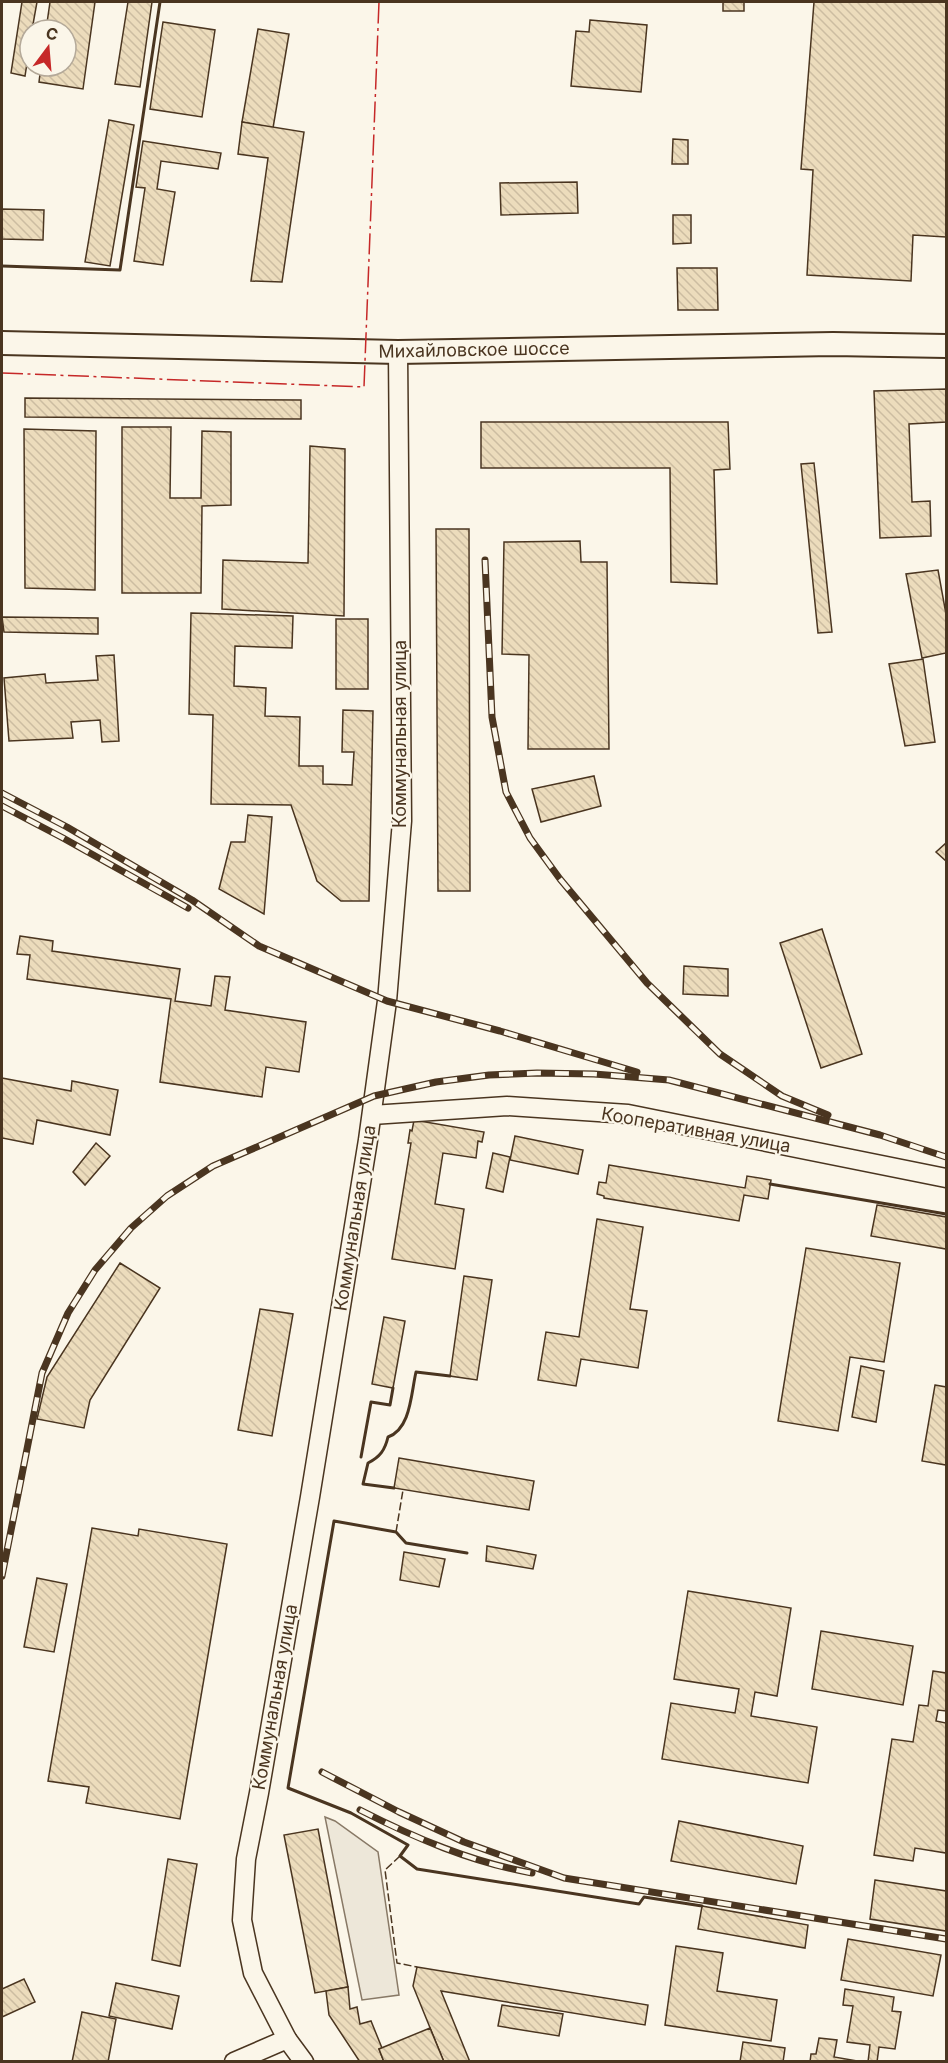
<svg xmlns="http://www.w3.org/2000/svg" width="948" height="2063" viewBox="0 0 948 2063" font-family="Inter,sans-serif">
<style>
.parking{fill:#ede7d9;stroke:#887966;stroke-width:1.5}
.building{fill:url(#building-back-hatch);stroke:#4a3520;stroke-width:1.5}
.lines{fill:none;stroke-linecap:round;stroke-linejoin:round}
.minor-casing{stroke:#4a3520;stroke-width:21}
.major-casing{stroke:#4a3520;stroke-width:26}
.minor{stroke:#fbf6e9;stroke-width:18}
.major{stroke:#fbf6e9;stroke-width:22}
.rail-casing{stroke:#4a3520;stroke-width:7}
.rail{stroke:#fbf6e9;stroke-width:4.5;stroke-dasharray:14;stroke-linecap:butt}
.fence{stroke:#4a3520;stroke-width:1.5;stroke-dasharray:8 3;stroke-linecap:butt}
.wall{stroke:#4a3520;stroke-width:3}
.power{stroke:#c62828;stroke-width:1.5;stroke-dasharray:21 4.5 3 4.5;stroke-linecap:butt}
.labels{text-anchor:middle;stroke-width:4.5;stroke-linejoin:round;paint-order:stroke}
.street-label{font-size:18px;fill:#4a3520;stroke:#fbf6e9}
</style>
<defs>
<pattern id="building-back-hatch" width="6" height="6" patternUnits="userSpaceOnUse" patternTransform="scale(1.5)"><rect width="6" height="6" fill="#ecdcbc"/><path d="M-1 5l2 2M0 0l6 6M5-1l2 2" fill="none" stroke="#ccbda1"/></pattern>
</defs>
<rect width="100%" height="100%" fill="#fbf6e9"/>
<path class="parking" d="M325,1817L335,1821L378,1852L399,1995L362,2000Z"/>
<g class="building">
<path d="M22,2H37L32,30H30V44L25,76L11,73Z"/>
<path d="M50,2H95L83,89L39,82L41,66H66V30H46Z"/>
<path d="M128,2H152L140,87L115,84Z"/>
<rect x="723" y="2" width="21" height="9"/>
<path d="M814,2H946V237L913,235L911,281L807,275L813,170L801,169Z"/>
<path d="M590,20L647,25L641,92L571,86L576,31L589,32Z"/>
<path d="M163,22L215,30L202,117L150,109Z"/>
<path d="M258,29L289,34L273,128L242,122Z"/>
<path d="M109,120L134,125L110,266L85,262Z"/>
<path d="M242,122L304,132L282,282L251,281L268,158L238,154Z"/>
<path d="M673,139L688,140V164H672Z"/>
<path d="M143,141L221,153L218,169L161,161L157,189L175,192L163,265L134,261L145,188L136,187Z"/>
<path d="M577,182L578,213L501,215L500,183Z"/>
<path d="M2,209L44,210L43,240L2,239Z"/>
<path d="M673,215H691V243L673,244Z"/>
<path d="M677,268H717L718,310H678Z"/>
<path d="M946,389V422L909,424L912,502L930,501L931,536L880,538L874,391Z"/>
<path d="M25,398L301,400V419L25,417Z"/>
<path d="M481,422H728L730,469L714,470L717,584L671,582L670,468H481Z"/>
<path d="M122,427H171L170,498H201L202,431L231,432V505L202,506L201,593H122Z"/>
<path d="M24,429L96,431L95,590L25,588Z"/>
<path d="M310,446L345,449L344,616L222,609L223,560L308,563Z"/>
<path d="M814,463L832,632L818,633L801,464Z"/>
<path d="M436,529H469L470,891H438Z"/>
<path d="M580,541L581,562H607L609,749H528L529,655L502,654L504,542Z"/>
<path d="M938,570L946,614V653L922,658L906,574Z"/>
<path d="M191,613L293,616L292,648L235,646L234,686L266,688L265,716L300,717L299,766H323V784L352,785L354,752H342L343,710L373,711L369,901H341L317,881L291,805L211,804L213,715L189,714Z"/>
<path d="M2,617L98,618V634L4,632Z"/>
<rect x="336" y="619" width="32" height="70"/>
<path d="M114,655L119,741L102,742L100,720L71,722L73,738L9,741L4,678L45,674L46,683L98,680L96,656Z"/>
<path d="M923,659L935,742L905,746L889,664Z"/>
<path d="M594,776L601,806L541,822L532,789Z"/>
<path d="M248,815L272,817L264,914L219,889L231,842H245Z"/>
<path d="M946,843V861L936,852Z"/>
<path d="M822,929L862,1054L821,1068L780,943Z"/>
<path d="M20,936L53,941L52,951L180,969L175,1001L211,1006L215,976L230,977L225,1010L306,1022L299,1072L266,1067L262,1097L160,1082L171,999L27,979L30,955L17,954Z"/>
<path d="M684,966L728,969V996L683,994Z"/>
<path d="M2,1078L71,1091L72,1081L118,1090L110,1135L37,1120L33,1144L2,1138Z"/>
<path d="M414,1120L484,1132L482,1142L478,1141L476,1158L443,1153L435,1204L464,1209L455,1269L392,1259L411,1143H408L410,1130L412,1131Z"/>
<path d="M515,1136L583,1150L578,1174L510,1160Z"/>
<path d="M96,1143L110,1156L85,1185L73,1172Z"/>
<path d="M493,1153L510,1157L503,1192L486,1188Z"/>
<path d="M609,1165L745,1188L747,1176L771,1180L768,1199L744,1195L739,1221L604,1198V1196L597,1194L599,1182L606,1183Z"/>
<path d="M877,1205L946,1217V1249L871,1236Z"/>
<path d="M597,1219L643,1227L630,1309L647,1311L638,1368L581,1359L576,1386L538,1380L546,1332L579,1337Z"/>
<path d="M806,1248L900,1263L884,1362L850,1357L838,1431L778,1421Z"/>
<path d="M120,1263L160,1288L90,1400L84,1428L37,1419L47,1377Z"/>
<path d="M464,1276L492,1280L477,1380L450,1376Z"/>
<path d="M260,1309L293,1314L272,1436L238,1430Z"/>
<path d="M384,1317L405,1321L393,1388L372,1384Z"/>
<path d="M861,1366L884,1371L876,1422L852,1417Z"/>
<path d="M935,1385L946,1387V1465L922,1461Z"/>
<path d="M399,1458L534,1481L529,1510L394,1488Z"/>
<path d="M92,1528L138,1536L139,1529L227,1544L180,1819L86,1803L89,1787L48,1781Z"/>
<path d="M487,1546L536,1555L533,1569L486,1561Z"/>
<path d="M404,1552L445,1559L439,1587L400,1580Z"/>
<path d="M37,1578L67,1584L54,1652L24,1647Z"/>
<path d="M688,1591L791,1608L777,1696L755,1692L751,1716L817,1727L808,1783L662,1759L671,1703L735,1713L739,1689L674,1679Z"/>
<path d="M821,1631L913,1646L903,1705L812,1689Z"/>
<path d="M933,1671L946,1673V1711L938,1710L936,1721L946,1723V1853L915,1848L913,1861L874,1855L892,1739L913,1742L919,1705L928,1706Z"/>
<path d="M679,1821L803,1846L796,1884L671,1861Z"/>
<path d="M318,1829L348,1987L315,1993L284,1835Z"/>
<path d="M168,1859L197,1864L180,1966L152,1960Z"/>
<path d="M875,1880L946,1891V1931L870,1919Z"/>
<path d="M702,1906L808,1925L805,1948L698,1929Z"/>
<path d="M848,1939L941,1955L933,1996L841,1980Z"/>
<path d="M676,1946L723,1953L717,1991L777,2000L771,2041L665,2025Z"/>
<path d="M417,1967L648,2005L645,2025L441,1991L470,2062H444L413,1986Z"/>
<path d="M24,1979L35,2002L2,2017V1989Z"/>
<path d="M116,1983L179,1996L172,2029L109,2016Z"/>
<path d="M348,1987L350,2009L357,2007L360,2024L371,2021L382,2048L379,2049L384,2062H360L329,2015L326,1991Z"/>
<path d="M845,1989L894,1997L892,2011L901,2012L895,2049L879,2047L877,2062H868L870,2045L847,2042L853,2006L843,2005Z"/>
<path d="M502,2005L563,2014L559,2036L498,2026Z"/>
<path d="M82,2012L116,2019L108,2062H72Z"/>
<path d="M430,2028L444,2062H384L379,2049Z"/>
<path d="M819,2038L837,2040L834,2057L863,2062H810L811,2054H816Z"/>
<path d="M743,2042L785,2048L783,2062H740Z"/>
</g>
<g class="lines">
<defs>
<g id="minor">
<path d="M372,1115L507,1106L628,1114L946,1178"/>
<path d="M234,2062L287,2039"/>
<path d="M304,2062L287,2039L253,1973L242,1920L246,1859L259,1793L310,1497L368,1140L387,1001L402,821L398,352"/>
</g>
<path id="major" d="M2,343L398,352L833,344L946,346"/>
</defs>
<use href="#minor" class="minor-casing"/>
<use href="#major" class="major-casing"/>
<use href="#minor" class="minor"/>
<use href="#major" class="major"/>
<defs>
<g id="rail">
<path d="M485,560L492,717L506,792L530,838L560,879L647,983L720,1054L782,1096L828,1115"/>
<path d="M2,793L67,827L192,900L259,946L387,1001L500,1031L637,1072"/>
<path d="M2,806L63,838L188,908"/>
<path d="M2,1576L42,1373L68,1313L95,1270L131,1228L167,1196L213,1166L266,1143L374,1096L436,1082L489,1075L537,1073L594,1074L669,1080L880,1135L946,1157"/>
<path d="M322,1772L399,1812L464,1842L564,1878L946,1939"/>
<path d="M360,1810C415,1838 471,1862 532,1873"/>
</g>
</defs>
<use href="#rail" class="rail-casing"/>
<use href="#rail" class="rail"/>
<g class="fence">
<path d="M396,1532L403,1490"/>
<path d="M400,1856L385,1870L397,1963L417,1967"/>
</g>
<g class="wall">
<path d="M2,266L120,270L160,2"/>
<path d="M770,1184L946,1214"/>
<path d="M361,1457L371,1402L390,1405L393,1388"/>
<path d="M394,1488L363,1484L368,1463C380,1457 385,1450 388,1437C411,1429 411,1393 416,1372L450,1376"/>
<path d="M467,1553L406,1543L396,1532L334,1521L288,1788L351,1813L408,1845L400,1856L417,1869L639,1904L644,1897L702,1906"/>
</g>
<path class="power" d="M2,373L364,387L379,2"/>
</g>
<g class="labels">
<g class="street-label">
<text transform="translate(474 350) rotate(-1)" y="6">Михайловское шоссе</text>
<text transform="translate(400 734) rotate(-90)" y="6">Коммунальная улица</text>
<text transform="translate(696 1130) rotate(10)" y="6">Кооперативная улица</text>
<text transform="translate(355 1218) rotate(-81)" y="6">Коммунальная улица</text>
<text transform="translate(275 1697) rotate(-80)" y="6">Коммунальная улица</text>
</g>
</g>
<rect width="948" height="2063" fill="none" stroke="#4a3520" stroke-width="6"/>
<g transform="translate(48 48) rotate(16)"><circle r="28" fill="#fbf6e9" stroke="#b4a999" stroke-width="1.5"/>
<path d="M0-4.5L10 22L0 15L-10 22Z" fill="#c62828"/>
<text y="-9" font-size="16" font-weight="bold" text-anchor="middle" fill="#4a3520">С</text>
</g>
</svg>
